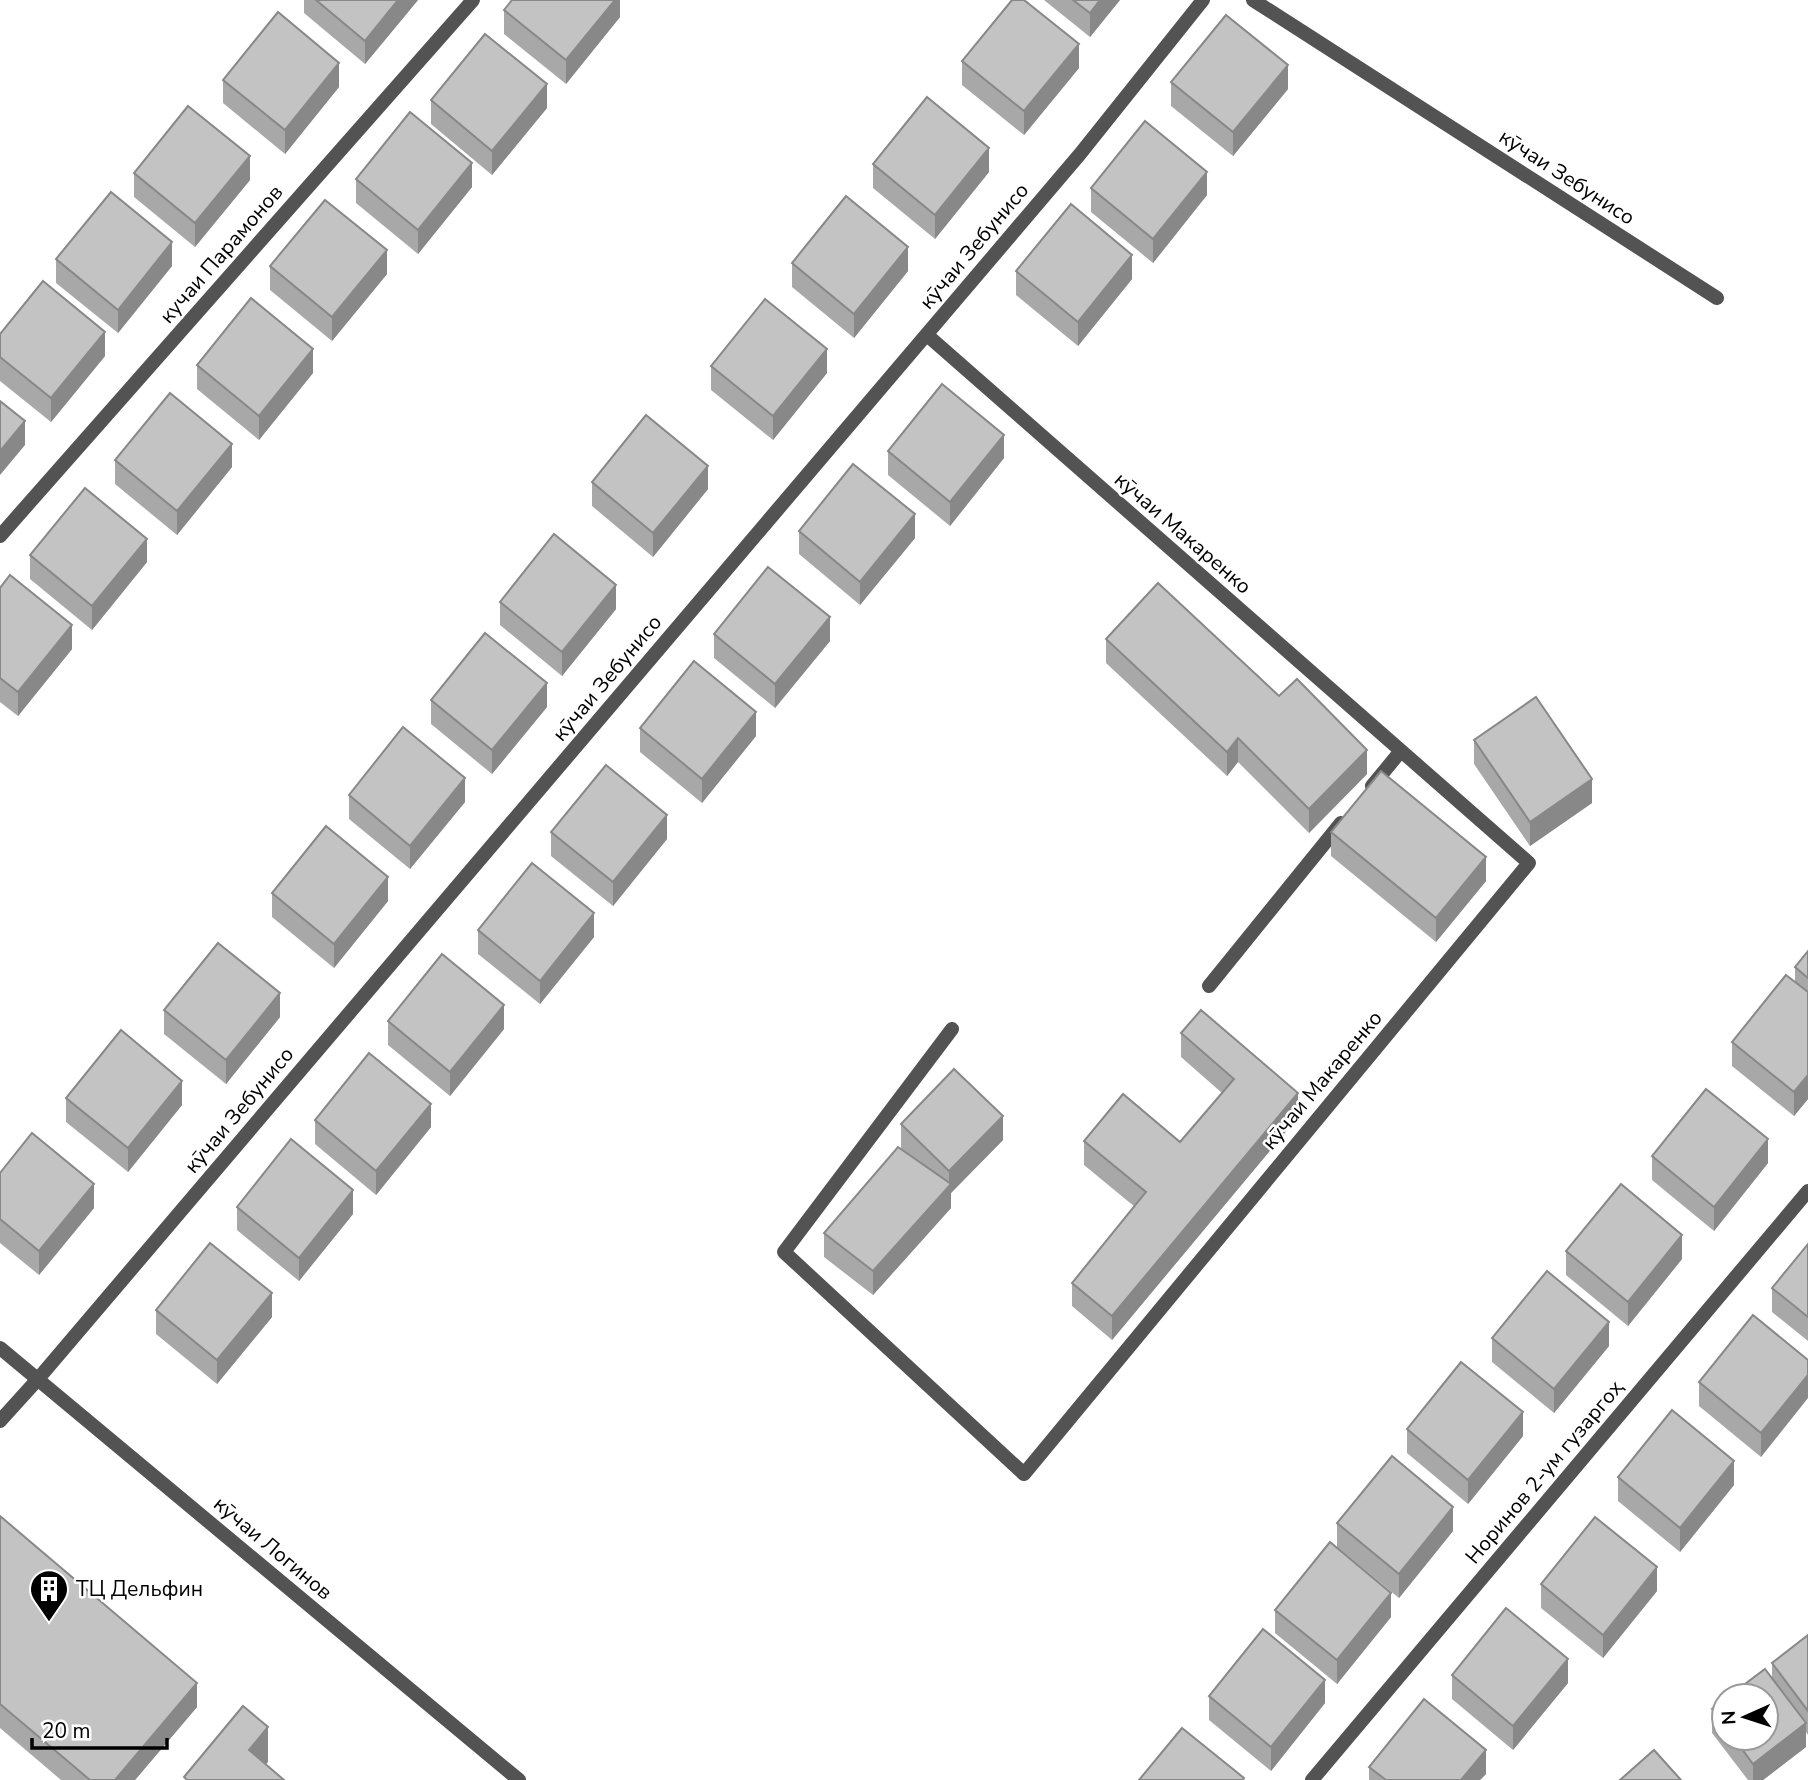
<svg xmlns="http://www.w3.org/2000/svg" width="1808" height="1780" viewBox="0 0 1808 1780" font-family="'Nunito Sans',sans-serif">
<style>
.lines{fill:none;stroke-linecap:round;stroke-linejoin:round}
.service{stroke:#535353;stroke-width:14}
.minor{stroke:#535353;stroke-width:14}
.wall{fill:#a8a8a8}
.shaded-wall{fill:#888}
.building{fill:#c3c3c3;stroke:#888;stroke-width:2}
.labels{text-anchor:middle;stroke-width:5;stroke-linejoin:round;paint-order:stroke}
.street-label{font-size:21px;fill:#000;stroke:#fff}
.poi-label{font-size:21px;fill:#000;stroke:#fff;text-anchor:start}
</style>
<rect width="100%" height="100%" fill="#fff"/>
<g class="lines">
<path class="service" d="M0,1421L38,1379"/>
<g class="minor">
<path d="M1253,0L1717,298"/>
<path d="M927,335L1529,863L1024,1474L784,1252L952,1029"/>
<path d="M0,536L473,0"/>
<path d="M1372,786L1400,752"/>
<path d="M1209,986L1341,823"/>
<path d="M0,1348L519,1780"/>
<path d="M38,1379L1080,154L1203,0"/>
<path d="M1312,1780L1808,1191"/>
</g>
</g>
<g class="wall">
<path d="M304,0H418L365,64L304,13Z"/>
<path d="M620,0V17L566,84L504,34V10Z"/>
<path d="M1044,0H1120L1090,37Z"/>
<path d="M962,61L1079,68L1024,135L962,85Z"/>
<path d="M223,80L339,87L285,154L223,103Z"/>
<path d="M1171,82L1288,89L1233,156L1171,106Z"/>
<path d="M431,100L547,108L492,175L431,124Z"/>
<path d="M873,164L989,172L935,239L873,188Z"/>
<path d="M134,173L250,180L195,247L134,197Z"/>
<path d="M356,179L472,187L418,254L356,203Z"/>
<path d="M1091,188L1207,195L1153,263L1091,212Z"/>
<path d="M56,259L172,266L118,333L56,283Z"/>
<path d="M792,263L908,271L854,338L792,287Z"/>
<path d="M270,266L387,274L332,341L270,290Z"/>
<path d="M1016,271L1132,279L1078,346L1016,295Z"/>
<path d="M0,334L105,356L51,422L0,381Z"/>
<path d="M197,365L313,373L259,440L197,389Z"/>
<path d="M711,366L827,373L773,440L711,390Z"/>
<path d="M888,451L1004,458L950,526L888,475Z"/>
<path d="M115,460L232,467L177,535L115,484Z"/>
<path d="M592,482L708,489L653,557L592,506Z"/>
<path d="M799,531L915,538L860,605L799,554Z"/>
<path d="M30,555L147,562L92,630L30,579Z"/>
<path d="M0,588L72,649L18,716L0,702Z"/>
<path d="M500,602L616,609L562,676L500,625Z"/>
<path d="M714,634L830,641L775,708L714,658Z"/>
<path d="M1106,639L1279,696L1367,774L1309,833L1238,762L1227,776L1106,663Z"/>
<path d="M431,700L547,707L492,774L431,724Z"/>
<path d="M640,728L756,736L702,803L640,752Z"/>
<path d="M1474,740L1592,803L1530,846L1474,764Z"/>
<path d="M349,795L465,802L410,869L349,819Z"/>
<path d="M551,832L667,839L613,906L551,856Z"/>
<path d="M1331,832L1486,881L1436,942L1331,856Z"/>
<path d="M272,893L388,901L334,968L272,917Z"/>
<path d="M478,930L594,937L540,1004L478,954Z"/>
<path d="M1808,951V1099L1794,1116L1732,1066V1042L1795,982V967Z"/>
<path d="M164,1010L280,1017L226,1084L164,1034Z"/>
<path d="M388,1021L504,1029L450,1096L388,1045Z"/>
<path d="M1181,1033L1298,1117L1112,1340L1072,1306V1283L1135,1207L1084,1165V1141L1180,1142L1222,1093L1181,1057Z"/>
<path d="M66,1098L182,1105L128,1172L66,1122Z"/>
<path d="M315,1120L431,1127L376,1195L315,1144Z"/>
<path d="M901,1124L1003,1140L951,1193V1208L873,1295L824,1257V1233L904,1151L901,1148Z"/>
<path d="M1652,1156L1768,1163L1714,1231L1652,1180Z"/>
<path d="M0,1173L94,1208L39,1275L0,1243Z"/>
<path d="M237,1207L353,1214L299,1281L237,1230Z"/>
<path d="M1808,1244V1341L1772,1312V1288Z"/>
<path d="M1566,1251L1682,1259L1628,1326L1566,1275Z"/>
<path d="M156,1310L272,1317L217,1384L156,1334Z"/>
<path d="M1492,1338L1609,1346L1554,1413L1492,1362Z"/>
<path d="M1808,1360L1761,1457L1699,1406V1382Z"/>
<path d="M1407,1429L1523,1436L1468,1504L1407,1453Z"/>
<path d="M1618,1477L1734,1485L1680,1552L1618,1501Z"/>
<path d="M0,1516L197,1707L135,1780H61L0,1728Z"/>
<path d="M1337,1523L1453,1531L1399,1598L1337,1547Z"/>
<path d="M1541,1584L1657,1591L1603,1658L1541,1608Z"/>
<path d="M1275,1610L1391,1617L1337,1684L1275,1633Z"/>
<path d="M1808,1635V1735L1806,1732V1747L1763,1780H1748L1712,1733V1709L1724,1700V1738H1766L1772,1678V1663Z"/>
<path d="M1452,1675L1568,1683L1513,1750L1452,1699Z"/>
<path d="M1209,1696L1325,1703L1271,1771L1209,1720Z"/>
<path d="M1369,1767L1486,1774L1480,1780H1369Z"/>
</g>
<g class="shaded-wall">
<path d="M398,0H418L365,64V41Z"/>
<path d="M615,0H620V17L566,84V60Z"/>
<path d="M1100,0H1120L1090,37V13Z"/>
<path d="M1079,44V68L1024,135V111Z"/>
<path d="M339,63V87L285,154V130Z"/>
<path d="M1288,65V89L1233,156V132Z"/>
<path d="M547,84V108L492,175V151Z"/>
<path d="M989,148V172L935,239V215Z"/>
<path d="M250,156V180L195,247V223Z"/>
<path d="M472,163V187L418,254V230Z"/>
<path d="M1207,172V195L1153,263V239Z"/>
<path d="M172,242V266L118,333V310Z"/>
<path d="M908,247V271L854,338V314Z"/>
<path d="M387,250V274L332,341V317Z"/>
<path d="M1132,255V279L1078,346V322Z"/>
<path d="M105,332V356L51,422V398Z"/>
<path d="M313,349V373L259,440V416Z"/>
<path d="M827,349V373L773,440V416Z"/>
<path d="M25,421V445L0,475V451Z"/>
<path d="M1004,435V458L950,526V502Z"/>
<path d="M232,444V467L177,535V511Z"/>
<path d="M708,466V489L653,557V533Z"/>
<path d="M915,514V538L860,605V582Z"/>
<path d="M147,539V562L92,630V606Z"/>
<path d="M616,585V609L562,676V652Z"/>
<path d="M830,617V641L775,708V684Z"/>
<path d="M72,625V649L18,716V692Z"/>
<path d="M547,683V707L492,774V750Z"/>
<path d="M756,712V736L702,803V779Z"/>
<path d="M1238,738V762L1227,776V752Z"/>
<path d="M1367,750V774L1309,833V809Z"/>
<path d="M465,778V802L410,869V846Z"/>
<path d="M1592,779V803L1530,846V822Z"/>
<path d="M667,815V839L613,906V882Z"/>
<path d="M1486,857V881L1436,942V918Z"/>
<path d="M388,877V901L334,968V944Z"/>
<path d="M594,913V937L540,1004V981Z"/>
<path d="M280,993V1017L226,1084V1060Z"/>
<path d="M504,1005V1029L450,1096V1072Z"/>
<path d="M1808,1075V1099L1794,1116V1092Z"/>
<path d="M182,1081V1105L128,1172V1148Z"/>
<path d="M1298,1093V1117L1112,1340V1316Z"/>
<path d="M431,1104V1127L376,1195V1171Z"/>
<path d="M1003,1116V1140L951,1193V1208L873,1295V1271L949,1186V1171Z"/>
<path d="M1768,1139V1163L1714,1231V1207Z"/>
<path d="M94,1184V1208L39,1275V1251Z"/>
<path d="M353,1190V1214L299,1281V1258Z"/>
<path d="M1682,1235V1259L1628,1326V1302Z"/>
<path d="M272,1293V1317L217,1384V1360Z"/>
<path d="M1609,1322V1346L1554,1413V1389Z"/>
<path d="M1808,1375V1398L1761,1457V1433Z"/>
<path d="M1523,1412V1436L1468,1504V1480Z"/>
<path d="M1734,1461V1485L1680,1552V1528Z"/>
<path d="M1453,1507V1531L1399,1598V1574Z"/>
<path d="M1657,1567V1591L1603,1658V1635Z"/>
<path d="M1391,1593V1617L1337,1684V1660Z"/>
<path d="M1568,1659V1683L1513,1750V1726Z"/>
<path d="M1325,1680V1703L1271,1771V1747Z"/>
<path d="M197,1683V1707L135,1780H115Z"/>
<path d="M1806,1723V1747L1763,1780H1753V1764Z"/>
<path d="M268,1727V1762L253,1780L249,1750Z"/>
<path d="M1486,1750V1774L1480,1780H1461Z"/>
</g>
<g class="building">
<path d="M316,0H398L365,41Z"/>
<path d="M512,0H615L566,60L504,10Z"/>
<path d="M1012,0H1024L1079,44L1024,111L962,61Z"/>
<path d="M1073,0H1100L1090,13Z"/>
<path d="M278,12L339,63L285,130L223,80Z"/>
<path d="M1226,15L1288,65L1233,132L1171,82Z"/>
<path d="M485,34L547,84L492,151L431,100Z"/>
<path d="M927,97L989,148L935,215L873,164Z"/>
<path d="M188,106L250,156L195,223L134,173Z"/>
<path d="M410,112L472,163L418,230L356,179Z"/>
<path d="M1145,121L1207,172L1153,239L1091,188Z"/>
<path d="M111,192L172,242L118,310L56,259Z"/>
<path d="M846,196L908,247L854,314L792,263Z"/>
<path d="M325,200L387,250L332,317L270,266Z"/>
<path d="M1071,204L1132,255L1078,322L1016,271Z"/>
<path d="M43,281L105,332L51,398L0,357V334Z"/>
<path d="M251,298L313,349L259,416L197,365Z"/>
<path d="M765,299L827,349L773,416L711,366Z"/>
<path d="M942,384L1004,435L950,502L888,451Z"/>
<path d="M170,393L232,444L177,511L115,460Z"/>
<path d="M0,401L25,421L0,451Z"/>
<path d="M646,415L708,466L653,533L592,482Z"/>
<path d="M853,464L915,514L860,582L799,531Z"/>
<path d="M85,488L147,539L92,606L30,555Z"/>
<path d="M554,534L616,585L562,652L500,602Z"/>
<path d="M768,567L830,617L775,684L714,634Z"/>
<path d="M10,575L72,625L18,692L0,678V588Z"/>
<path d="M1158,583L1279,696L1297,679L1367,750L1309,809L1238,738L1227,752L1106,639Z"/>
<path d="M485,633L547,683L492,750L431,700Z"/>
<path d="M694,661L756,712L702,779L640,728Z"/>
<path d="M1536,697L1592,779L1530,822L1474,740Z"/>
<path d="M403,727L465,778L410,846L349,795Z"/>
<path d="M606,765L667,815L613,882L551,832Z"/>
<path d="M1381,771L1486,857L1436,918L1331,832Z"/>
<path d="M326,826L388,877L334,944L272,893Z"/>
<path d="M532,863L594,913L540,981L478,930Z"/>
<path d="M218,943L280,993L226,1060L164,1010Z"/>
<path d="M1808,951V978L1795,967Z"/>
<path d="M442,954L504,1005L450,1072L388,1021Z"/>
<path d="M1786,975L1808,992V1075L1794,1092L1732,1042Z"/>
<path d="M1201,1010L1298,1093L1112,1316L1072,1283L1146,1192L1084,1141L1123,1094L1180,1142L1234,1079L1181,1033Z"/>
<path d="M121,1030L182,1081L128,1148L66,1098Z"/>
<path d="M369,1053L431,1104L376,1171L315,1120Z"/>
<path d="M954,1069L1003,1116L949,1171L901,1124Z"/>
<path d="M1706,1089L1768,1139L1714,1207L1652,1156Z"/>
<path d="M32,1133L94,1184L39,1251L0,1219V1173Z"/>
<path d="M291,1139L353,1190L299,1258L237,1207Z"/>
<path d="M898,1147L951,1184L873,1271L824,1233Z"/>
<path d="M1621,1184L1682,1235L1628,1302L1566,1251Z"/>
<path d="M210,1243L272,1293L217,1360L156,1310Z"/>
<path d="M1808,1244V1317L1772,1288Z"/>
<path d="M1547,1271L1609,1322L1554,1389L1492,1338Z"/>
<path d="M1753,1315L1808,1360V1375L1761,1433L1699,1382Z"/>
<path d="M1461,1362L1523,1412L1468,1480L1407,1429Z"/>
<path d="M1672,1410L1734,1461L1680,1528L1618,1477Z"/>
<path d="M1392,1456L1453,1507L1399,1574L1337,1523Z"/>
<path d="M0,1516L197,1683L115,1780H90L0,1704Z"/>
<path d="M1595,1517L1657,1567L1603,1635L1541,1584Z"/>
<path d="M1330,1542L1391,1593L1337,1660L1275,1610Z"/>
<path d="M1506,1608L1568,1659L1513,1726L1452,1675Z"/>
<path d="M1263,1629L1325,1680L1271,1747L1209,1696Z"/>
<path d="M1808,1635V1711L1772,1663Z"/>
<path d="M1765,1669L1806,1723L1753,1764L1734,1738H1766V1696H1729Z"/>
<path d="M1424,1699L1486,1750L1461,1780H1386L1369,1767Z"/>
<path d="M1724,1700V1724L1712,1709Z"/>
<path d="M243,1706L268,1727L249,1750L284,1780H187L184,1777Z"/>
<path d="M1182,1728L1244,1778L1243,1780H1139Z"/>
<path d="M1654,1750L1681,1780H1620Z"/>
</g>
<defs>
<symbol id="building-pin" viewBox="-11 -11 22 30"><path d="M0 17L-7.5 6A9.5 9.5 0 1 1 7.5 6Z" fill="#000" stroke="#fff"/><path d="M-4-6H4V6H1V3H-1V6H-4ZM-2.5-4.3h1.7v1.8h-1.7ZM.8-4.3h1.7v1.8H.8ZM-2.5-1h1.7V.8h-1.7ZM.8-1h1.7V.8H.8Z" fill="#fff"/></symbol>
</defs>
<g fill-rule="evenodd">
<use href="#building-pin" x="27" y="1567" width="44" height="60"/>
</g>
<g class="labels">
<g class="street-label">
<text transform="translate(1567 177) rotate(33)" y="7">кӯчаи Зебунисо</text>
<text transform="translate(974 246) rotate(-50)" y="7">кӯчаи Зебунисо</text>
<text transform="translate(221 254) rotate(-49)" y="7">кучаи Парамонов</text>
<text transform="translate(1183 533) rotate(41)" y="7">кӯчаи Макаренко</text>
<text transform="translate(607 678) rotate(-50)" y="7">кӯчаи Зебунисо</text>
<text transform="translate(1322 1080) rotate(-50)" y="7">кӯчаи Макаренко</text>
<text transform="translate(239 1110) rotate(-50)" y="7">кӯчаи Зебунисо</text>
<text transform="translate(1544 1472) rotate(-50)" y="7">Норинов 2-ум гузаргоҳ</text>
<text transform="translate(273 1548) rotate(40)" y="7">кӯчаи Логинов</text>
</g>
<g class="poi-label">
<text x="76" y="1596">ТЦ Дельфин</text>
</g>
</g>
<g transform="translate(1745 1717) rotate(267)"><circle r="33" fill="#ffffff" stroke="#999999" stroke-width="2"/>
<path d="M0-5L12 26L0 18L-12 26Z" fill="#000000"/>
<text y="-10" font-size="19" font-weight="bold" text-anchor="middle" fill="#000000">N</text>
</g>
<path d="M32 1738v10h135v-10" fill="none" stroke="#000000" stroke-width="3.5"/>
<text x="42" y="1738" font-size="21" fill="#000000" stroke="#ffffff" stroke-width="5" paint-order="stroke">20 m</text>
</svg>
